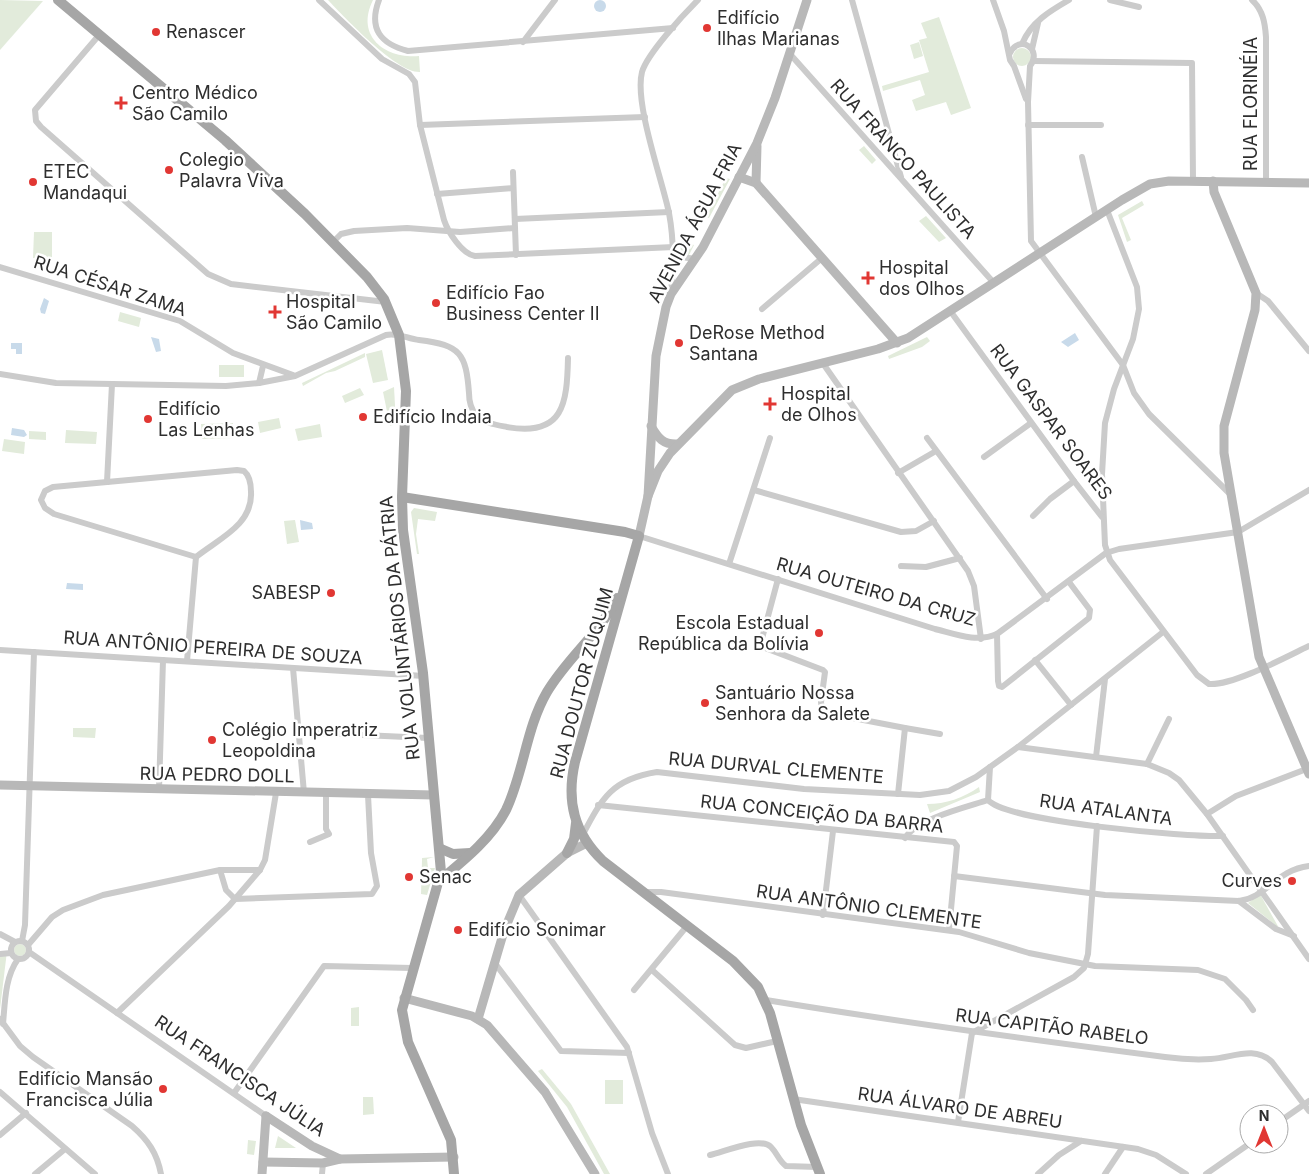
<svg xmlns="http://www.w3.org/2000/svg" width="1309" height="1174" viewBox="0 0 1309 1174" font-family="Inter,sans-serif">
<style>
.green{fill:#e2ebdb}
.water{fill:#c8daea}
.lines{fill:none;stroke-linecap:round;stroke-linejoin:round}
.street{stroke:#cbcbcb;stroke-width:6}
.secondary{stroke:#b8b8b8;stroke-width:9}
.primary{stroke:#a6a6a6;stroke-width:10}
.poi-dot{fill:#e13733;stroke:#fff;stroke-width:2}
.labels{text-anchor:middle;stroke-width:5;stroke-linejoin:round;paint-order:stroke}
.poi-label{font-size:18px;fill:#2e2e2e;stroke:#fff;text-anchor:start}
.street-label{font-size:18px;fill:#2e2e2e;stroke:#fff}
</style>
<rect width="100%" height="100%" fill="#fff"/>
<g class="green">
<path d="M0,0L43,1L0,50Z"/>
<path d="M328,0H373C355,36 385,59 419,56L420,72C397,73 345,18 328,0Z"/>
<path d="M939,17L971,108L951,115L946,102L916,111L912,100L925,95L920,80L883,91L882,86L929,72L919,40L927,38L921,23Z"/>
<path d="M919,42L923,56L914,59L910,45Z"/>
<circle cx="1022" cy="57" r="9"/>
<path d="M864,146L876,160L872,164L859,150Z"/>
<path d="M726,178L730,179L709,218L706,217Z"/>
<path d="M1142,201L1144,205L1122,218L1131,240L1127,242L1118,215Z"/>
<path d="M926,216L946,238L939,242L919,221Z"/>
<path d="M34,232H52V258H33Z"/>
<path d="M680,241L694,245L689,255L681,254Z"/>
<path d="M120,312L141,318L139,327L118,321Z"/>
<path d="M927,337L930,341L922,347L889,359L888,356Z"/>
<path d="M382,350L388,380L373,383L366,354Z"/>
<path d="M365,353V357L335,371L326,373L303,386L302,383Z"/>
<rect x="219" y="365" width="25" height="12"/>
<path d="M394,387L396,424L390,426L383,392Z"/>
<path d="M360,388L364,395L345,403L342,396Z"/>
<path d="M279,418L281,428L260,433L258,422Z"/>
<path d="M233,423V438L202,439L201,424Z"/>
<path d="M320,424L322,437L298,441L295,429Z"/>
<path d="M66,430L97,432L96,444L65,443Z"/>
<path d="M29,431L46,432V440L29,439Z"/>
<path d="M4,439L25,442L24,454L2,451Z"/>
<path d="M414,508L437,512L435,521L418,519L416,534L419,554H417L411,512Z"/>
<path d="M295,520L299,542L287,544L284,521Z"/>
<path d="M73,728H96L95,738L73,737Z"/>
<path d="M979,787L980,792L930,813L927,804C946,804 963,798 979,787Z"/>
<path d="M434,857L427,859L428,868H435L427,895L421,894L422,860V858Z"/>
<path d="M1260,894L1279,928L1248,903Z"/>
<circle cx="20" cy="950" r="6"/>
<path d="M7,951L0,1009V953Z"/>
<path d="M359,1007V1026H351V1008Z"/>
<path d="M542,1069L571,1104L610,1174H604L567,1107L538,1071Z"/>
<rect x="605" y="1080" width="18" height="24"/>
<path d="M363,1097H373L374,1114L363,1115Z"/>
<path d="M278,1136L296,1148H275Z"/>
<path d="M248,1140L256,1141L254,1155L247,1154Z"/>
</g>
<g class="water">
<circle cx="600" cy="6" r="6"/>
<path d="M44,298L49,301L45,314L41,313L40,309Z"/>
<path d="M1075,333L1079,340L1068,347L1061,342Z"/>
<path d="M151,337L159,339L161,351L156,352Z"/>
<path d="M11,343H22V354H16V349H11Z"/>
<path d="M12,428L24,430L27,435L24,437L11,435Z"/>
<path d="M300,520L312,523L313,529L301,530Z"/>
<path d="M67,583L83,584V590L66,589Z"/>
</g>
<g class="lines">
<g class="street">
<path d="M319,0L382,59L409,74L415,82L420,125L444,220C448,232 462,254 475,256L674,247"/>
<path d="M379,0C368,29 381,44 408,51L673,28"/>
<path d="M852,0L901,177"/>
<path d="M993,0L1004,31L1010,60L1014,66L1026,99"/>
<path d="M1110,0L1139,7"/>
<path d="M1252,0C1263,10 1265,23 1266,37V182"/>
<path d="M100,34L35,110L36,121L41,127L208,274L231,284L386,302"/>
<path d="M523,42L555,0"/>
<path d="M1022,44C1031,22 1050,11 1069,0"/>
<path d="M1032,49L1038,23"/>
<path d="M1010,53C1019,34 1043,49 1030,66L1028,102L1031,241L1123,365L1134,393L1149,414L1231,495"/>
<path d="M790,54L994,283"/>
<path d="M1033,61L1192,63L1193,181"/>
<path d="M420,125L645,117"/>
<path d="M1028,125H1101"/>
<path d="M1082,157L1096,217"/>
<path d="M513,172L516,255"/>
<path d="M437,194L513,188"/>
<path d="M1107,210L1137,287L1139,309L1133,339L1114,389L1105,423L1102,474L1105,545L1110,560L1197,675L1209,684C1232,686 1286,657 1309,646"/>
<path d="M515,219L669,212"/>
<path d="M333,242L341,234L354,231L407,228L460,232L515,228"/>
<path d="M674,256L696,259"/>
<path d="M0,267L180,321L233,353L293,375"/>
<path d="M671,293C674,265 674,240 669,213C662,179 634,103 642,72C647,54 684,14 698,0"/>
<path d="M1256,293L1268,301L1309,351"/>
<path d="M762,309L822,258"/>
<path d="M951,312L1074,481L1102,517"/>
<path d="M822,362L968,571L974,586L981,639"/>
<path d="M0,374L56,383L226,386L259,383L295,376L386,335C397,332 408,339 419,340C461,345 466,354 469,393C469,400 471,409 476,415C483,423 497,425 507,427C564,437 567,403 568,358"/>
<path d="M259,383L263,366"/>
<path d="M927,438L1047,599"/>
<path d="M984,457L1031,423"/>
<path d="M237,470L244,471C250,476 251,484 251,492C253,525 218,539 196,557L54,514L45,508L41,500L45,491L53,487Z"/>
<path d="M898,473L936,451"/>
<path d="M107,482L112,384"/>
<path d="M754,490L901,532L916,531L934,521"/>
<path d="M1033,516L1050,499L1074,481"/>
<path d="M639,536L935,629C955,634 977,643 997,634L1106,553L1119,549L1238,532L1309,490"/>
<path d="M729,564L770,438"/>
<path d="M901,566L926,567L960,558"/>
<path d="M778,579L760,646L823,670L825,672L821,702L822,712L905,728L898,794"/>
<path d="M997,634L998,681L999,686L1002,687L1089,618L1090,610L1069,582"/>
<path d="M0,650L424,676"/>
<path d="M1035,660L1071,705"/>
<path d="M187,661L196,557"/>
<path d="M293,668L304,793"/>
<path d="M905,728L940,734"/>
<path d="M298,732L428,738"/>
<path d="M1018,747L1147,764L1169,773L1179,780L1207,814L1309,959"/>
<path d="M1096,757L1105,679"/>
<path d="M1147,764L1169,719"/>
<path d="M159,790L163,660"/>
<path d="M988,800C1007,822 1187,837 1223,836"/>
<path d="M598,805L954,842L957,846L949,930"/>
<path d="M1207,814L1236,796L1309,768"/>
<path d="M582,836C602,798 612,779 657,772L804,789L920,795L949,791L976,777L1018,747L1163,632"/>
<path d="M905,838C916,819 967,807 988,800L990,767"/>
<path d="M310,842L329,834L326,829V794"/>
<path d="M220,870L226,890L235,899L372,894L377,886L371,853L368,795"/>
<path d="M954,876L1105,895L1239,901C1266,898 1276,870 1309,866"/>
<path d="M642,892H661L959,932L1029,953L1095,966L1198,970L1225,979L1246,1000L1253,1010"/>
<path d="M519,895L627,1047L652,1133L668,1174"/>
<path d="M1239,901L1276,929L1294,936"/>
<path d="M823,915L833,831"/>
<path d="M0,934L15,942"/>
<circle cx="20" cy="950" r="9"/>
<path d="M22,941L25,925L34,652"/>
<path d="M28,945L52,917L63,910L103,895L220,870H260"/>
<path d="M29,952L266,1116"/>
<path d="M0,954L11,953"/>
<path d="M494,962L561,1051L629,1053"/>
<path d="M652,970L735,1045L746,1048L777,1041"/>
<path d="M634,990L687,926"/>
<path d="M766,1000C899,1022 1032,1040 1165,1057C1180,1059 1196,1060 1211,1059C1232,1058 1254,1045 1272,1062L1309,1111"/>
<path d="M117,1013L229,906L260,870L265,860L276,793"/>
<path d="M0,1019L20,1046L33,1057L132,1126C148,1140 157,1153 161,1174"/>
<path d="M3,1024C5,1002 5,977 18,959"/>
<path d="M972,1033L1074,977L1084,968L1088,954L1097,826"/>
<path d="M0,1092L95,1174"/>
<path d="M234,1093L324,966L412,968"/>
<path d="M793,1099L1138,1149L1156,1155L1186,1174"/>
<path d="M958,1122L972,1033"/>
<path d="M1279,1122L1309,1101"/>
<path d="M0,1135L26,1113"/>
<path d="M710,1155C724,1152 760,1136 771,1147C777,1153 779,1161 786,1166L817,1167"/>
<path d="M35,1174L65,1149"/>
<path d="M322,1174L323,1163"/>
<path d="M1038,1174L1059,1155L1081,1141"/>
<path d="M1105,1174L1123,1147"/>
<path d="M1206,1174L1249,1144"/>
</g>
<g class="secondary">
<path d="M739,177L756,183L897,343"/>
<path d="M1213,181L1214,192L1256,293L1255,310L1224,426V453L1259,657L1309,774"/>
<path d="M756,183L757,146"/>
<path d="M651,426C658,438 663,445 678,444"/>
<path d="M648,496L658,471L670,453L732,390L759,379L878,349L908,338L1122,200L1150,184L1169,181L1309,183"/>
<path d="M639,536L648,496L656,356L666,307L671,294L703,247L757,143L775,98L807,0"/>
<path d="M0,785L433,795"/>
<path d="M404,998L472,1016L487,1025L545,1092L595,1174"/>
<path d="M478,1019L504,931L519,895L567,853L587,843"/>
<path d="M266,1116L312,1146L340,1159L454,1157"/>
<path d="M263,1162L323,1163L340,1159"/>
<path d="M262,1174L266,1116"/>
</g>
<g class="primary">
<path d="M58,0L225,140L305,214L367,277L384,299L399,335L406,391L402,497L403,530L423,673L441,872L402,1010L408,1042L451,1140L454,1174"/>
<path d="M402,497L625,532L639,536L575,762C566,801 574,833 603,861L733,961L758,987L770,1013L801,1125L820,1174"/>
<path d="M439,848L453,854L470,853"/>
<path d="M567,853L574,839L576,823"/>
<path d="M439,881C463,861 491,839 506,810C524,772 526,728 547,692C567,658 600,633 617,598"/>
</g>
</g>
<g class="poi-dot">
<circle cx="707" cy="28" r="5"/>
<circle cx="156" cy="32" r="5"/>
<path d="M118.5 95.5h5v5h5v5h-5v5h-5v-5h-5v-5h5z"/>
<circle cx="169" cy="170" r="5"/>
<circle cx="33" cy="182" r="5"/>
<path d="M865.5 270.5h5v5h5v5h-5v5h-5v-5h-5v-5h5z"/>
<circle cx="436" cy="303" r="5"/>
<path d="M272.5 304.5h5v5h5v5h-5v5h-5v-5h-5v-5h5z"/>
<circle cx="679" cy="343" r="5"/>
<path d="M767.5 396.5h5v5h5v5h-5v5h-5v-5h-5v-5h5z"/>
<circle cx="363" cy="417" r="5"/>
<circle cx="148" cy="419" r="5"/>
<circle cx="331" cy="593" r="5"/>
<circle cx="819" cy="633" r="5"/>
<circle cx="705" cy="703" r="5"/>
<circle cx="212" cy="740" r="5"/>
<circle cx="409" cy="877" r="5"/>
<circle cx="1292" cy="881" r="5"/>
<circle cx="458" cy="930" r="5"/>
<circle cx="163" cy="1089" r="5"/>
</g>
<g class="labels">
<g class="poi-label">
<text x="717" y="24">Edifício<tspan x="717" dy="21">Ilhas Marianas</tspan></text>
<text x="166" y="38">Renascer</text>
<text x="132" y="99">Centro Médico<tspan x="132" dy="21">São Camilo</tspan></text>
<text x="179" y="166">Colegio<tspan x="179" dy="21">Palavra Viva</tspan></text>
<text x="43" y="178">ETEC<tspan x="43" dy="21">Mandaqui</tspan></text>
<text x="879" y="274">Hospital<tspan x="879" dy="21">dos Olhos</tspan></text>
<text x="446" y="299">Edifício Fao<tspan x="446" dy="21">Business Center II</tspan></text>
<text x="286" y="308">Hospital<tspan x="286" dy="21">São Camilo</tspan></text>
<text x="689" y="339">DeRose Method<tspan x="689" dy="21">Santana</tspan></text>
<text x="781" y="400">Hospital<tspan x="781" dy="21">de Olhos</tspan></text>
<text x="158" y="415">Edifício<tspan x="158" dy="21">Las Lenhas</tspan></text>
<text x="373" y="423">Edifício Indaia</text>
<text x="321" y="599" text-anchor="end">SABESP</text>
<text x="809" y="629" text-anchor="end">Escola Estadual<tspan x="809" dy="21">República da Bolívia</tspan></text>
<text x="715" y="699">Santuário Nossa<tspan x="715" dy="21">Senhora da Salete</tspan></text>
<text x="222" y="736">Colégio Imperatriz<tspan x="222" dy="21">Leopoldina</tspan></text>
<text x="419" y="883">Senac</text>
<text x="1282" y="887" text-anchor="end">Curves</text>
<text x="468" y="936">Edifício Sonimar</text>
<text x="153" y="1085" text-anchor="end">Edifício Mansão<tspan x="153" dy="21">Francisca Júlia</tspan></text>
</g>
<g class="street-label">
<text transform="translate(1251 104) rotate(-90)" y="6">RUA FLORINÉIA</text>
<text transform="translate(903 159) rotate(48)" y="6">RUA FRANCO PAULISTA</text>
<text transform="translate(695 223) rotate(-62)" y="6">AVENIDA ÁGUA FRIA</text>
<text transform="translate(110 286) rotate(18)" y="6">RUA CÉSAR ZAMA</text>
<text transform="translate(1051 422) rotate(53)" y="6">RUA GASPAR SOARES</text>
<text transform="translate(876 592) rotate(16)" y="6">RUA OUTEIRO DA CRUZ</text>
<text transform="translate(400 628) rotate(-96)" y="6">RUA VOLUNTÁRIOS DA PÁTRIA</text>
<text transform="translate(213 648) rotate(4)" y="6">RUA ANTÔNIO PEREIRA DE SOUZA</text>
<text transform="translate(582 683) rotate(-75)" y="6">RUA DOUTOR ZUQUIM</text>
<text transform="translate(776 768) rotate(5)" y="6">RUA DURVAL CLEMENTE</text>
<text transform="translate(217 775) rotate(1)" y="6">RUA PEDRO DOLL</text>
<text transform="translate(1106 810) rotate(8)" y="6">RUA ATALANTA</text>
<text transform="translate(822 814) rotate(6)" y="6">RUA CONCEIÇÃO DA BARRA</text>
<text transform="translate(869 907) rotate(8)" y="6">RUA ANTÔNIO CLEMENTE</text>
<text transform="translate(1052 1027) rotate(7)" y="6">RUA CAPITÃO RABELO</text>
<text transform="translate(240 1076) rotate(34)" y="6">RUA FRANCISCA JÚLIA</text>
<text transform="translate(960 1108) rotate(8)" y="6">RUA ÁLVARO DE ABREU</text>
</g>
</g>
<g transform="translate(1264 1129)"><circle r="24" fill="#ffffff" stroke="#ababab"/>
<path d="M0-4L9 19L0 12L-9 19Z" fill="#e13733"/>
<text y="-8" font-size="14" font-weight="bold" text-anchor="middle" fill="#2e2e2e">N</text>
</g>
</svg>
